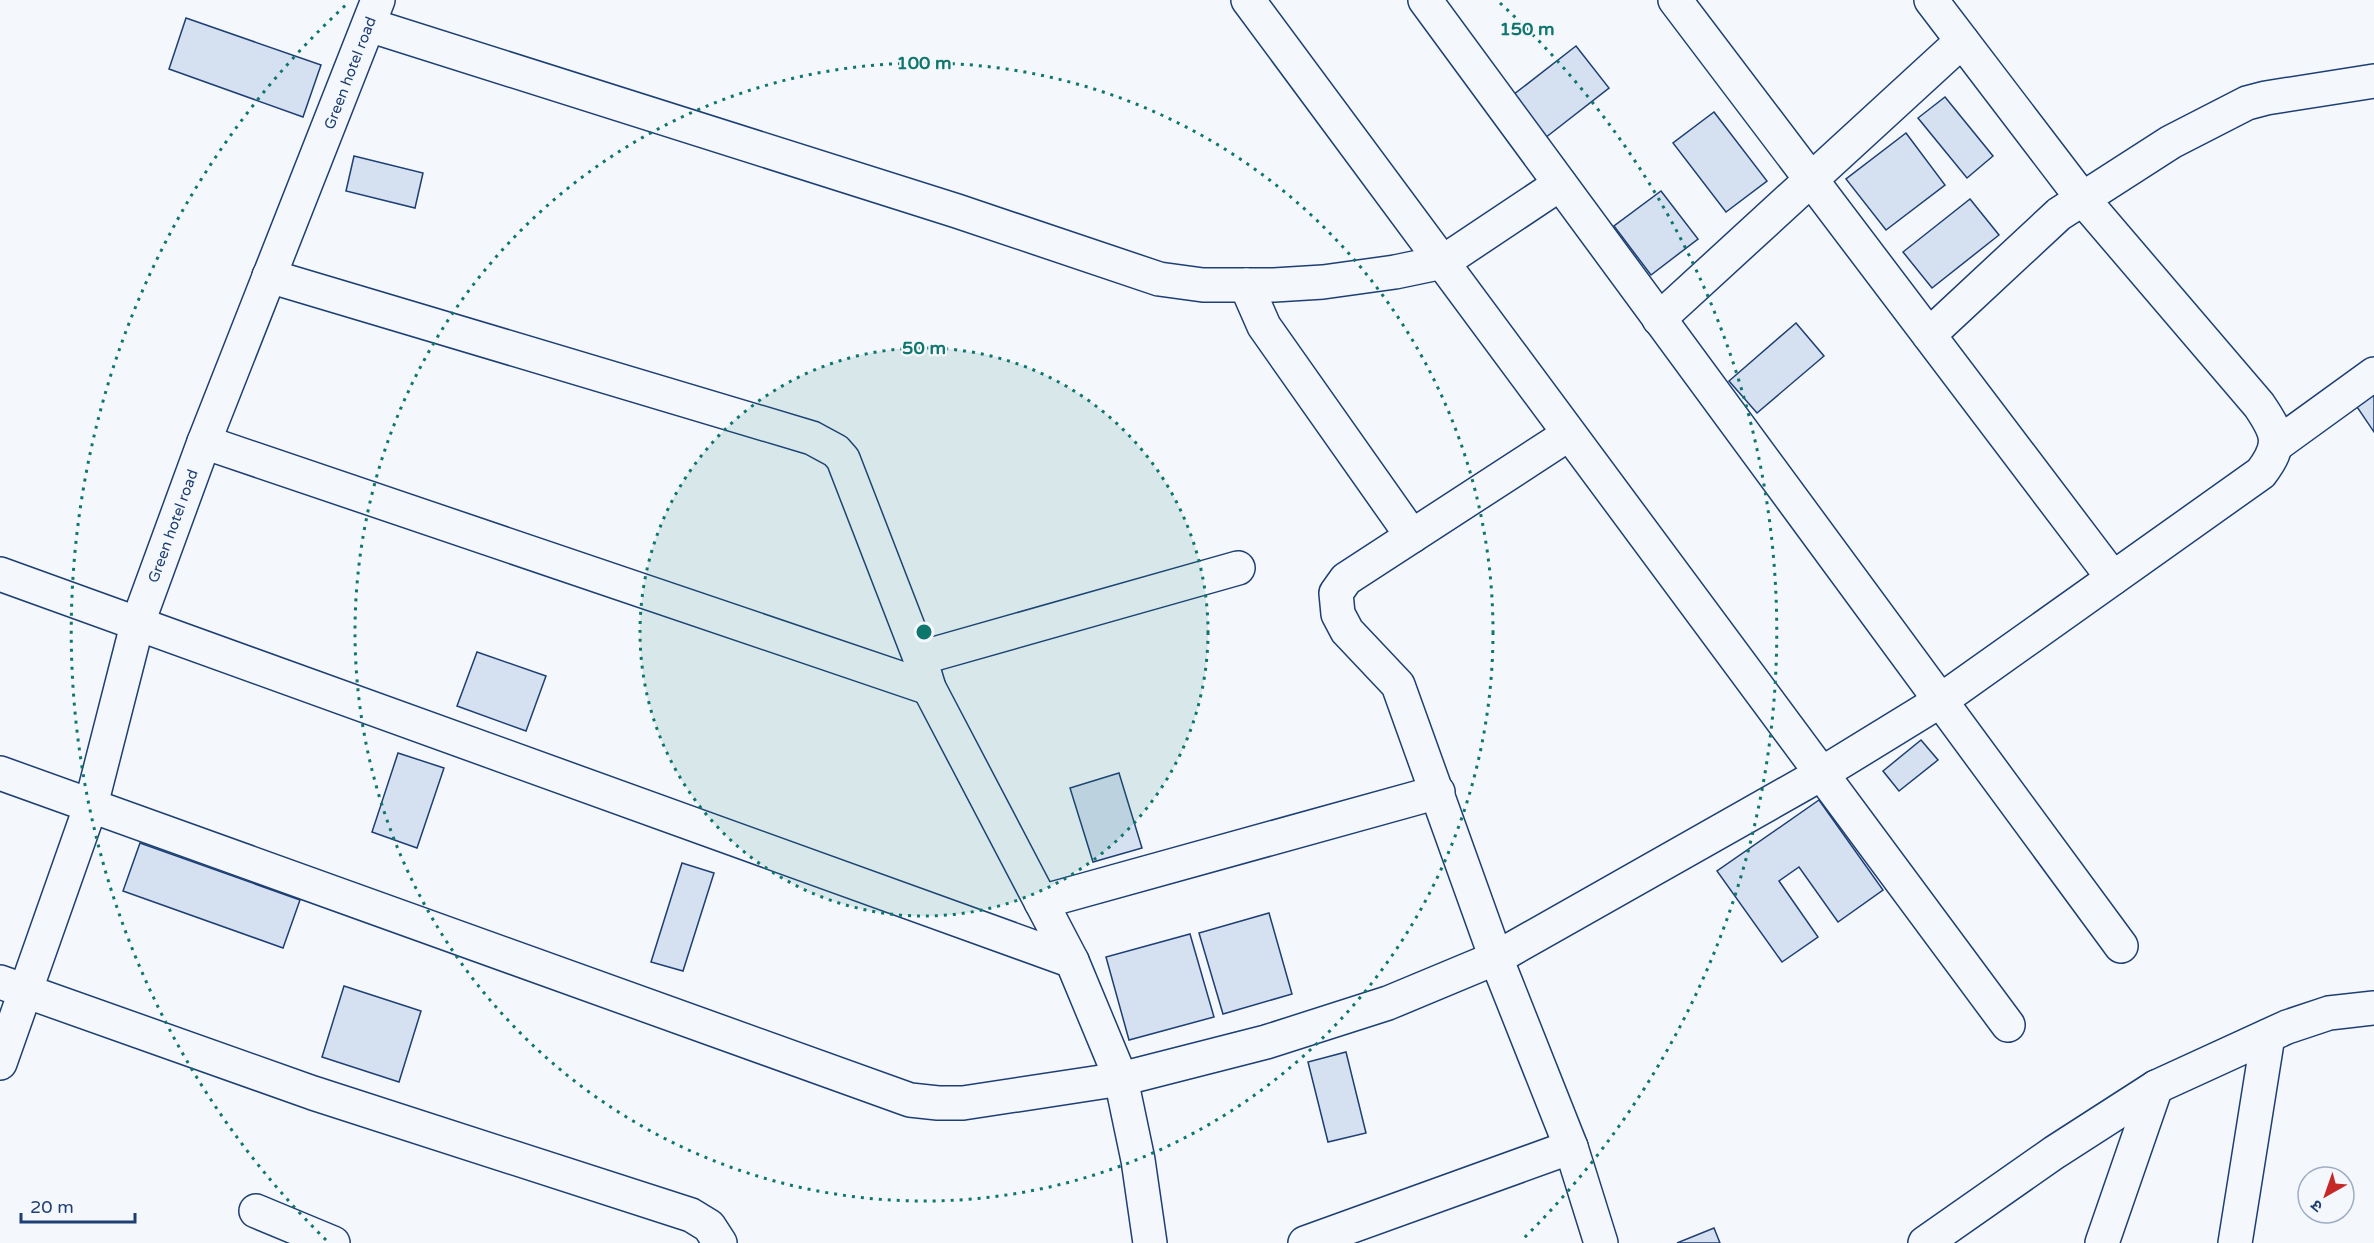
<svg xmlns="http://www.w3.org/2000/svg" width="2374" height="1243" viewBox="0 0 2374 1243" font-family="'Varela Round','Noto Sans Devanagari',sans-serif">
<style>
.building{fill:#d5e0f0;stroke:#1d3f73;stroke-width:1.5}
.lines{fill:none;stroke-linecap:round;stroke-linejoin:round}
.minor-casing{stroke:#1d3f73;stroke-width:36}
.minor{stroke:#f4f7fb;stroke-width:33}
.ring{fill:none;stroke:#0f766e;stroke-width:3;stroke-dasharray:3 6}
.labels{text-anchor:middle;stroke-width:4.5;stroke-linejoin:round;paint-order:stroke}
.street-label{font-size:15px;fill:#1d3f73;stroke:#f4f7fb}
.centre{fill:#0f766e;stroke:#f4f7fb;stroke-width:3}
.ring-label{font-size:18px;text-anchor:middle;font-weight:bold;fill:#0f766e;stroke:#f4f7fb;stroke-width:4.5;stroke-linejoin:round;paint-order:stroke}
</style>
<rect width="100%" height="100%" fill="#f4f7fb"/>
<g class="building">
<path d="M186,18L321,65L303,117L169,69Z"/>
<path d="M1576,46L1609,88L1545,138L1513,95Z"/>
<path d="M1945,97L1993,156L1967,178L1918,118Z"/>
<path d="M1714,112L1767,181L1726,212L1673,143Z"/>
<path d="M1906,133L1945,185L1886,230L1846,179Z"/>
<path d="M354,156L423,173L415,208L346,191Z"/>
<path d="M1661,191L1698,239L1651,275L1614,226Z"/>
<path d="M1970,199L1999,235L1932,288L1903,252Z"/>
<path d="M1796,323L1824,356L1757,413L1729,381Z"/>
<path d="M2374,386V432L2353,401Z"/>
<path d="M477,652L546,676L526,731L457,706Z"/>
<path d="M1921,740L1938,760L1899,791L1883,771Z"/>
<path d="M398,753L444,768L417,848L372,832Z"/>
<path d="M1119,773L1142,848L1093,862L1070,788Z"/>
<path d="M1819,800L1883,890L1838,922L1799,867L1779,881L1818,937L1782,962L1717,871Z"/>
<path d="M140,843L300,900L283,948L123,891Z"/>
<path d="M682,863L714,873L683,971L651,962Z"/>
<path d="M1269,913L1292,994L1223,1014L1199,933Z"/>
<path d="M1190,934L1214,1017L1129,1040L1106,957Z"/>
<path d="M344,986L421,1011L399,1082L322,1057Z"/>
<path d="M1346,1052L1366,1133L1328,1142L1308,1062Z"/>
<path d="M1714,1228L1720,1243H1677Z"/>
</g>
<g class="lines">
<defs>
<g id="minor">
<path d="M1248,0L2008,1025"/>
<path d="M1425,0L2121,946"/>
<path d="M1675,0L2113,578"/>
<path d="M369,25L957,211L1159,279L1203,285H1274L1323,282L1395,272L1443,262L1560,184"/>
<path d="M269,276L812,438L836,451L843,459L920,658L929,688L1072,961L1121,1079L1138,1160L1150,1243"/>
<path d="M1246,285L1264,326L1412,536"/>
<path d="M1659,319L1962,41"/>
<path d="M1929,335L2059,214L2171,142L2247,103L2266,98L2374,81"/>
<path d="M1569,434L1346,579L1336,593L1338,614L1347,631L1398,685L1496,958L1571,1147L1601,1243"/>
<path d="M204,442L929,688"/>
<path d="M2276,445L2374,374"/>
<path d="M0,574L1072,961"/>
<path d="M920,658L1238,568"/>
<path d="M0,773L910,1100L938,1103H963L1121,1079L1266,1042L1388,1003L1496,958L1821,774L1940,701L2261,473C2283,444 2278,433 2259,405L2082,198L1931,0"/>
<path d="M1041,902L1438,792"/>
<path d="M0,982L313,1093L691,1215L709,1226L720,1243"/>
<path d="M0,1063L91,805L137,625L204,442L378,0"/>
<path d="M256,1211L333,1243"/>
<path d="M1305,1243L1571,1147"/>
<path d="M1925,1243L2055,1152L2156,1087L2287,1027L2329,1013L2374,1008"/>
<path d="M2102,1243L2156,1087"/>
<path d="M2235,1243L2268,1036"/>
</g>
</defs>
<use href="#minor" class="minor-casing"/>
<use href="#minor" class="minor"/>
</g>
<circle cx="924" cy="632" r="284" fill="#0f766e" fill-opacity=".12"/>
<g class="ring">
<circle cx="924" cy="632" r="284"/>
<circle cx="924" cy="632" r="569"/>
<path d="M326 1240A853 853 0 0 1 348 3M1500 3A853 853 0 0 1 1522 1240"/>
</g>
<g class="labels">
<g class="street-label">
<text transform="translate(350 73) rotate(-69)" y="5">Green hotel road</text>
<text transform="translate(173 526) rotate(-70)" y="5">Green hotel road</text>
</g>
</g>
<circle cx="924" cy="632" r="9" class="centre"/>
<g class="ring-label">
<text x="1527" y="35">150 m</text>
<text x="924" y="69">100 m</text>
<text x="924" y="354">50 m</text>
</g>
<g transform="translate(2326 1195) rotate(220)"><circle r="28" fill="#f4f7fb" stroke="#9eadc5" stroke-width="1.5"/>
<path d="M0-4.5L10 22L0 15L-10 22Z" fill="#c62828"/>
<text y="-9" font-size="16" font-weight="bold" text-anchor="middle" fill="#1d3f73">उ</text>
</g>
<path d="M21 1213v9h114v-9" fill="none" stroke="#1d3f73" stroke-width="3"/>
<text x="30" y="1213" font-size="18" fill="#1d3f73" stroke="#f4f7fb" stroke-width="4.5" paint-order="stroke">20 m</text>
</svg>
